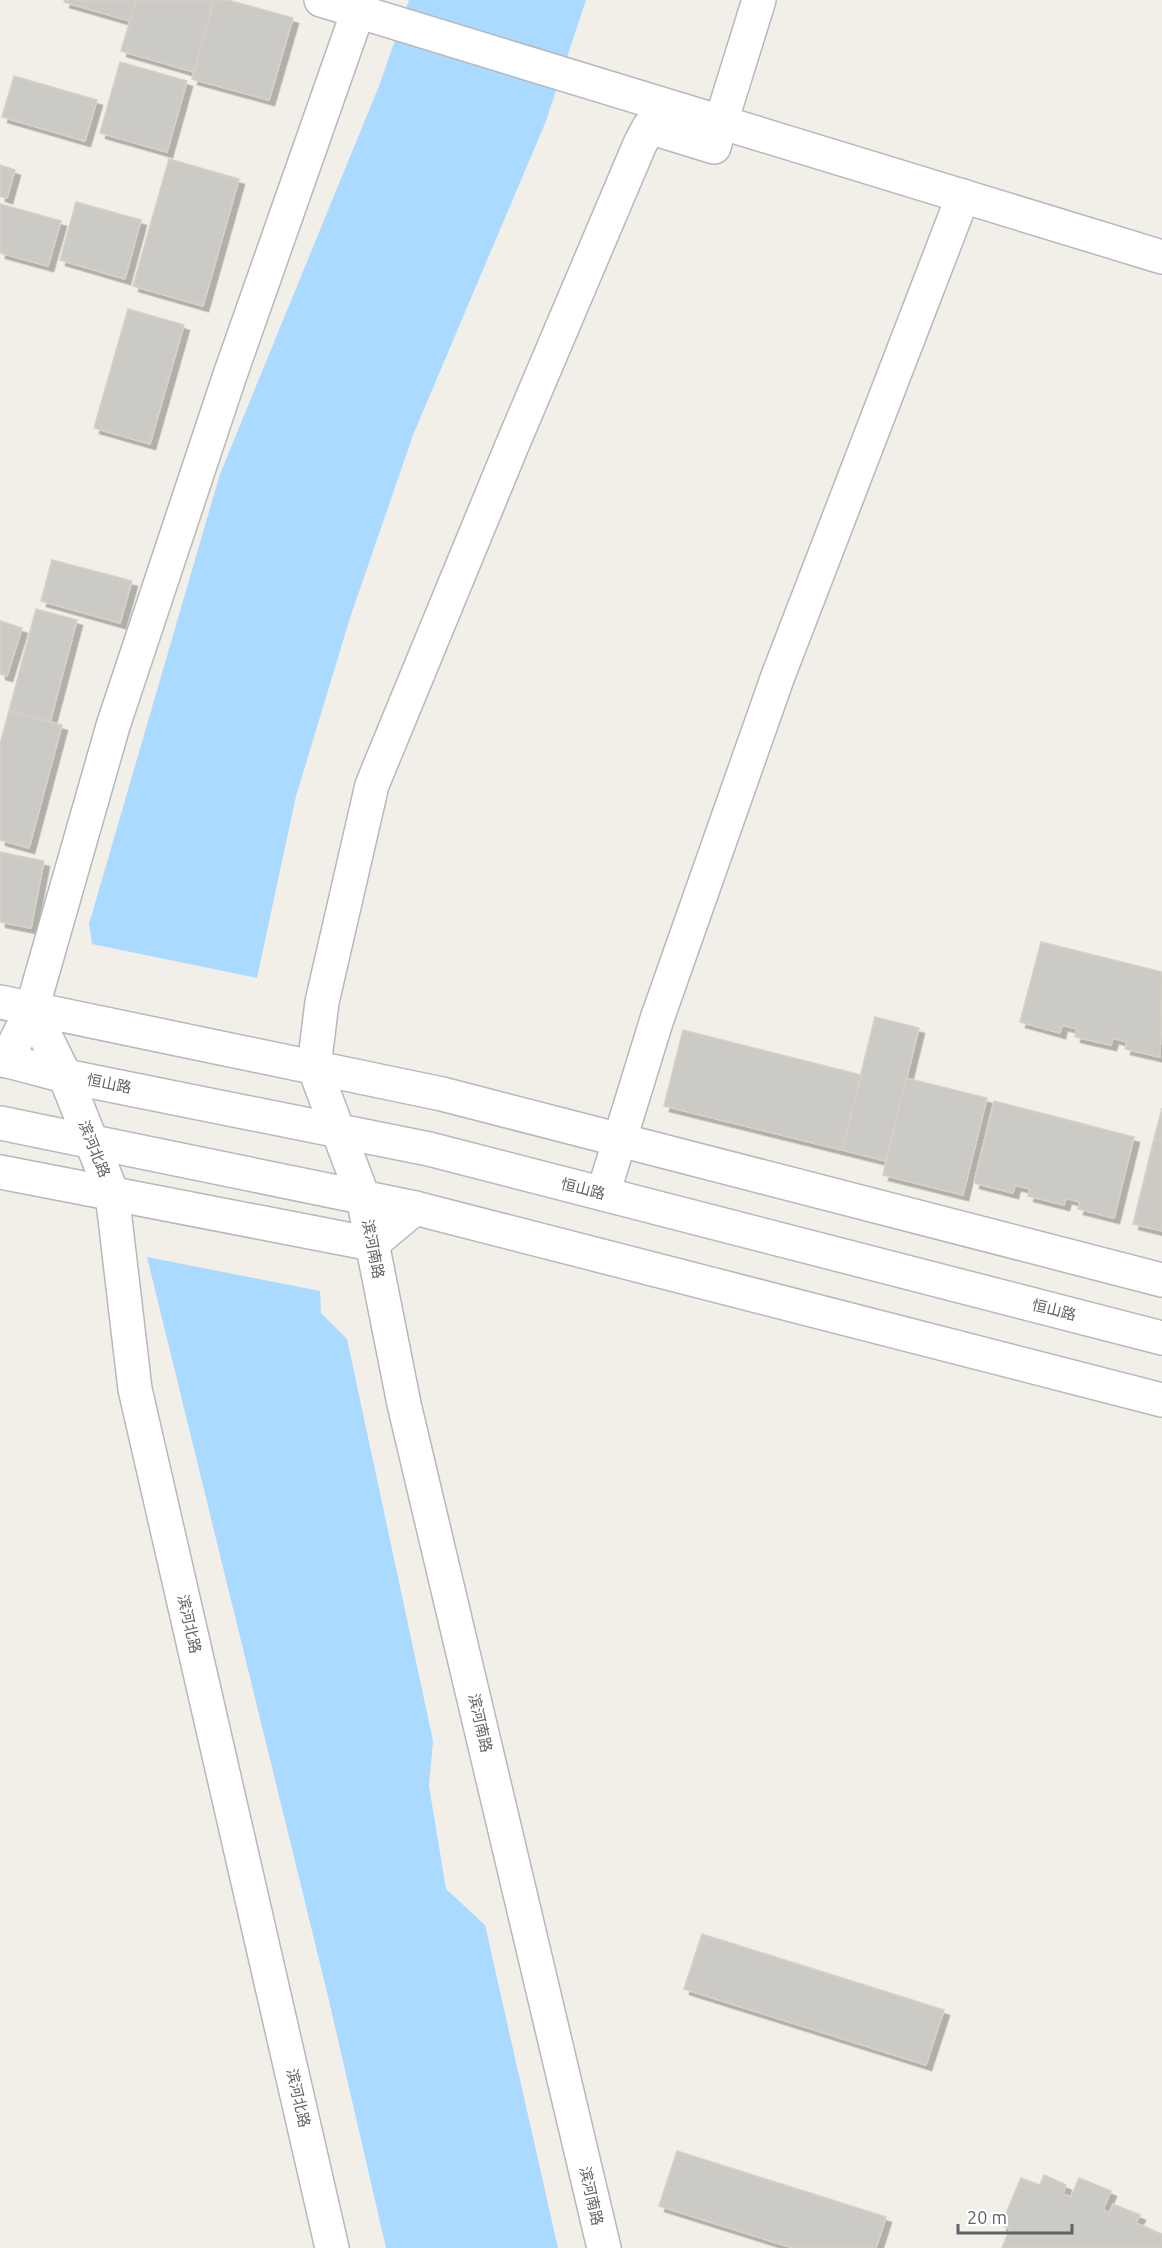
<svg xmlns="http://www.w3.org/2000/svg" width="1162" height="2248" viewBox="0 0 1162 2248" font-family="Ubuntu,'Noto Sans SC',sans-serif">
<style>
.water{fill:#aadaff}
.building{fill:#cccac5;stroke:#d6d1c6;stroke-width:1.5;filter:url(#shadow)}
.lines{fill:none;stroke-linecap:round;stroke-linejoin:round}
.minor-casing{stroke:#b5b8bc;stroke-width:36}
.tertiary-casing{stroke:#b5b8bc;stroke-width:36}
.secondary-casing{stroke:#b6babf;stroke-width:36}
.minor{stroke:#fff;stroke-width:33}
.tertiary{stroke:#fff;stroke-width:33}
.secondary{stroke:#fff;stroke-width:33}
.labels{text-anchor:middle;stroke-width:6;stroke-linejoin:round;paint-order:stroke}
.street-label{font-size:15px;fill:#5f6368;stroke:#fff}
</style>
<defs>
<filter id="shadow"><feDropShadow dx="5.5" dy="5.5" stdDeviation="0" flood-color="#0004"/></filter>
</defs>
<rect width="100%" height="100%" fill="#f1efe8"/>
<g class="water">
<path d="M409,0H586L546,121L413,435L350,618L296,796L257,978L92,944L89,924L220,474L379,86Z"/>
<path d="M147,1257L320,1291L321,1313L347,1339L433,1741L429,1786L446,1889L485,1925L558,2248H386L327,1992Z"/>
</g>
<g class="building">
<path d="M65,0H136L130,21L64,2Z"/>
<path d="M136,0H214L194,72L121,51Z"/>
<path d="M214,0H228L293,18L269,100L192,79Z"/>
<path d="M120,62L187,81L167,152L100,133Z"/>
<path d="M14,76L97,100L85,141L2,117Z"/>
<path d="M169,159L239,179L203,306L133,286Z"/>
<path d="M0,165L15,170L7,198L0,196Z"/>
<path d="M76,202L141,220L125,279L60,260Z"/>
<path d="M0,204L61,221L48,266L0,253Z"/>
<path d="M128,309L184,325L150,444L94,428Z"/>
<path d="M52,560L132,581L120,623L41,601Z"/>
<path d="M36,609L77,620L50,722L9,711Z"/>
<path d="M0,621L22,628L7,676L0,674Z"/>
<path d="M9,711L62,725L29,848L0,840V744Z"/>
<path d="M0,852L44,861L31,928L0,922Z"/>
<path d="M1041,942L1162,972L1160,1057L1125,1049L1127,1042L1113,1038L1111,1045L1075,1037L1077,1029L1062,1025L1060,1033L1020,1022Z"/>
<path d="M875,1017L919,1028L886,1161L842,1150Z"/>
<path d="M683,1030L861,1075L842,1150L664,1106Z"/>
<path d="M906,1078L987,1098L963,1195L883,1175Z"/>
<path d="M994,1101L1134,1137L1114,1218L1078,1209L1080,1202L1066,1198L1064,1205L1028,1196L1030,1189L1015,1185L1013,1193L974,1183Z"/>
<path d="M1162,1108V1141L1154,1139Z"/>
<path d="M1154,1139L1162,1141V1231L1133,1224Z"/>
<path d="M702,1934L944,2010L926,2065L684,1989Z"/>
<path d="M677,2151L886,2217L876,2248H793L659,2206Z"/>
<path d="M1044,2175L1066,2185L1063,2194L1071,2197L1079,2178L1111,2191L1103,2210L1109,2213L1113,2204L1140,2215L1136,2223L1162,2234V2248H1002L1010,2229L1001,2225L1021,2178L1040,2185Z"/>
</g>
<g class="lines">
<defs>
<g id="minor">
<path d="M0,1002L442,1094L1162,1280"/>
<path d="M32,1009L65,1076L112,1193L135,1389L332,2248"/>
<path d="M6,1061L32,1009L113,726L230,375L362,0"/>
<path d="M0,1172L372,1244L415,1208"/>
<path d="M603,1194L657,1019L778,676L963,196"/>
<path d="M604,2248L404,1404L363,1197L314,1067L322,1002L372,785L511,448L640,144L649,127L714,147L721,122"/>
</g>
<g id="tertiary">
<path d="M321,0L1162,257"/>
<path d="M721,122L759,0"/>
</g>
<g id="secondary">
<path d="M0,1059L65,1076L429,1149L1162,1338"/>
<path d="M0,1123L415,1208L1162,1400"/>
</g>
</defs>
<use href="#minor" class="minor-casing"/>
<use href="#tertiary" class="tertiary-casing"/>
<use href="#secondary" class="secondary-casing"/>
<use href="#minor" class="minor"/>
<use href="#tertiary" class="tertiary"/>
<use href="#secondary" class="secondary"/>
</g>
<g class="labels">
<g class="street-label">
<text transform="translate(109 1084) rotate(11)" y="5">恒山路</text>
<text transform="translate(94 1149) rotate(68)" y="5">滨河北路</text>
<text transform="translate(583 1189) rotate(14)" y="5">恒山路</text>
<text transform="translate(373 1249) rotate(79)" y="5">滨河南路</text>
<text transform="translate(1054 1310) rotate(14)" y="5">恒山路</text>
<text transform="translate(189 1624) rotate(77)" y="5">滨河北路</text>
<text transform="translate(480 1723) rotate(77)" y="5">滨河南路</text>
<text transform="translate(298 2098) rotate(77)" y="5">滨河北路</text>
<text transform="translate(591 2196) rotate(77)" y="5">滨河南路</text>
</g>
</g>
<path d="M958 2224v9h114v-9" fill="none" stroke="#5f6368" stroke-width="3"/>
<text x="967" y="2224" font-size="18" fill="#5f6368" stroke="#ffffff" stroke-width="4.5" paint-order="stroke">20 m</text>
</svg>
